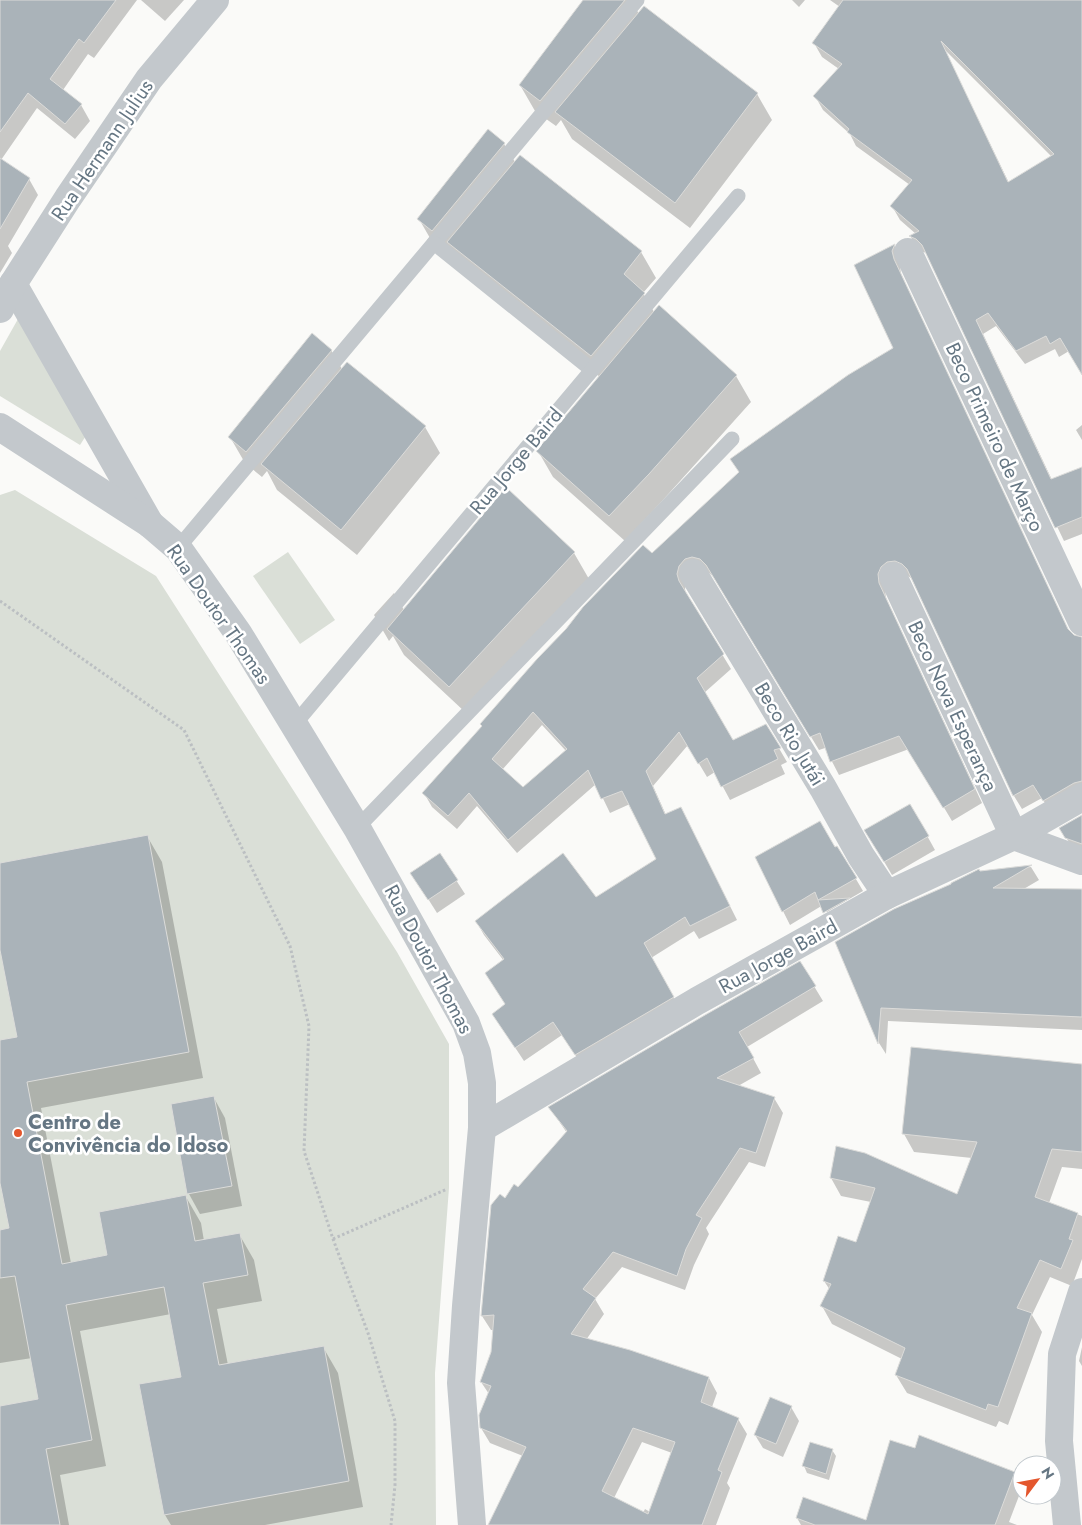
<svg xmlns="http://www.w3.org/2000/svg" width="1082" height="1525" viewBox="0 0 1082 1525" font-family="Jost,sans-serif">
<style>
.green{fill:#dadfd7}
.shadow{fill:#0003;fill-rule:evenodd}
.building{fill:#aab3b9;stroke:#dcdcda;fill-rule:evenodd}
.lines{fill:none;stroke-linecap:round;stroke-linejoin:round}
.path{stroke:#bbbfc2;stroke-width:3;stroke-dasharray:2.5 2.5;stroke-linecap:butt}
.service{stroke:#c3c8cc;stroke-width:15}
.minor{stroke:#c3c8cc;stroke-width:28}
.tertiary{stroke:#c3c8cc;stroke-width:28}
.poi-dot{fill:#e4572e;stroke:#fff;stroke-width:2}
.labels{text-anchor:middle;stroke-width:5;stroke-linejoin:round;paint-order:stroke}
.street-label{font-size:20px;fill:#657683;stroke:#fff}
.poi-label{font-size:20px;font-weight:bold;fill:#657683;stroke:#fff;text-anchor:start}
</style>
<rect width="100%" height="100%" fill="#fafaf8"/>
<g class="green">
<path d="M18,319L89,431L80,445L0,396V351Z"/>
<path d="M15,490L156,576L397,952L449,1044V1188L435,1373L436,1525H0V495Z"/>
<path d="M288,552L335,620L300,644L253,576Z"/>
</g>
<g class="shadow">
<path d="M0,0H137L94,58L88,54L63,90L81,105L90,121L75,139L37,108L1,160L29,179L38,195L8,246L12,253L0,273Z"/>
<path d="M141,0H184L165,21Z"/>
<path d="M585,0H631L639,14L757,94L772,120L690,228L572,139L561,120L556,126L535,111L520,85Z"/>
<path d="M792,0H805L799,7Z"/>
<path d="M830,0H1082V373L1069,351L1059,357L1055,349L1025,364L996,326L983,334L1052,480L1082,468V534L1064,541L926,253L918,250L911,237L916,234L900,220L892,206L910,185L856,146L850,134L823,110L815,96L839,69L822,57L814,43L840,7ZM945,51H946L1052,157L1009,183Z"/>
<path d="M488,131L504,144L515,162L641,252L656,278L643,293L654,312L736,376L751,402L663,500L625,541L553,477L538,451L600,377L434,245L419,219Z"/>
<path d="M894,245L902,259L900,266L901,274L1070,634L1082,638V797L1052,815L1042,798L1022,809L1014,796L913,579L904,574L885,589L886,598L982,803L952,821L909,749L839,775L825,748L819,750L716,579L709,573L701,571L687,580L685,589L686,595L731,669L704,693L733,741L766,726L787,762L781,765L785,774L730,800L715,772L707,777L688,745L653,786L666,815L688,822L737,920L699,939L694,931L651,958L681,1011L584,1068L562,1035L524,1061L493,1014L506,1005L504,961L484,935L476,921L596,898L658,860L630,804L610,813L596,784L517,853L477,806L457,829L432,807L424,793L652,554L740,473L732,459L895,349L855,265ZM542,725L566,751L523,789L502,770Z"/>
<path d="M331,350L342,369L425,427L440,453L357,555L277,490L267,471L262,477L245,463L230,437Z"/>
<path d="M1082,425V440L1076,430Z"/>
<path d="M574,553L589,579L465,712L404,655L393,636L389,641L374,615L394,593L404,610Z"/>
<path d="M910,805L935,850L892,875L866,831Z"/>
<path d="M1082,816V854L1075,852L1061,829Z"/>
<path d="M147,836L162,862L203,1078L41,1108L71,1263L109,1256L186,1197L201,1223L204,1241L239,1234L254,1260L262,1301L217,1309L228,1365L323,1347L338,1373L363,1507L265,1525H171L165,1515L183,1378L171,1314L80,1331L106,1466L60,1475L69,1525H0V1408L40,1400L32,1358L0,1363V1231L10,1229L0,1176V1041L19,1038L0,942V864Z"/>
<path d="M837,847L863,891L827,912L823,905L790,925L783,911Z"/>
<path d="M440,855L465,894L437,913L420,886Z"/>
<path d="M1031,867L1039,880L1022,890H1082V1030L888,1021L886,1054L879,1043L837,942L979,872Z"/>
<path d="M800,963L823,1001L747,1047L761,1073L738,1086L774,1098L783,1113L765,1167L749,1162L706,1228L709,1234L694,1265L685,1290L622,1267L595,1299L604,1314L586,1340L630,1352L709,1378L717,1393L712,1407L738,1419L747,1434L727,1483L730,1488L716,1525H489L523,1456L490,1443L481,1428L489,1394L481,1382L492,1353L494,1330H491L482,1316L505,1200L518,1188L567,1133L550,1108ZM642,1442L672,1453L650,1512L645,1509L643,1513L614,1498Z"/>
<path d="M1082,1065V1169L1062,1167L1049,1203L1082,1216V1259L1072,1286L1050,1277L1032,1315L1042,1332L1008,1425L999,1421L996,1427L907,1393L896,1375L902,1359L832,1324L822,1306L830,1290L824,1281L857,1244L871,1202L841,1196L831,1178L958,1195L972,1158L914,1152L904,1134Z"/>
<path d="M214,1098L225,1118L242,1206L200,1214L189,1194Z"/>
<path d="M1082,1347V1366L1079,1361Z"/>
<path d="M791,1407L799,1421L783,1457L763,1448L755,1435Z"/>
<path d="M915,1449L1014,1473L1022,1488L1009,1522L1017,1525H801L797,1518L867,1522Z"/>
<path d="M832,1450L836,1456L829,1480L807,1473L804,1466Z"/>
</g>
<g class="building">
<path d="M0,0H116L84,43L79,39L50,79L82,104L65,124L28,93L0,132Z"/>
<path d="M583,0H625L540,101L519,85Z"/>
<path d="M843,0H1082V375L1060,338L1050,344L1046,336L1016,351L988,313L976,320L1051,479L1082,467V517L1055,528L922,245L916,239L909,236L919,231L890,206L912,180L847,132L849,129L813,96L842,64L812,43ZM941,41L1054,154L1008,182Z"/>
<path d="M644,6L758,93L675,203L555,112Z"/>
<path d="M488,129L505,143L432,231L417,219Z"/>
<path d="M520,155L642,251L624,274L645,293L591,356L447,242Z"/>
<path d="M0,158L30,178L0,229Z"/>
<path d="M895,244L892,251L894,259L1068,629L1074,635L1082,637V781L1074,783L1043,801L1033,785L1013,796L907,569L902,564L895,561L887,562L881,567L878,574L879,583L975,789L943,808L899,736L830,762L820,733L810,737L706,565L700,559L692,557L685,559L679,566L677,574L679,581L724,654L697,678L733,740L766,724L781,748L774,750L778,759L721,787L707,758L698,764L679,732L646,771L665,814L681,807L730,906L690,926L685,917L644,943L674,997L575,1055L553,1022L515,1048L492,1014L505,1004L485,973L504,959L475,921L563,853L596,897L656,859L622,791L601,799L588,770L508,840L469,793L448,816L422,793L482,726L480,724L537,659L566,629L583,607L643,545L652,553L739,472L730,459L848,375L893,348L854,265ZM533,712L567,749L523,787L492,759Z"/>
<path d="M659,305L737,375L649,474L609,516L536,451Z"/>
<path d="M312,333L332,350L246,452L228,437Z"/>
<path d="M347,362L426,426L341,530L261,464Z"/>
<path d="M506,487L575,552L449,687L387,629Z"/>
<path d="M910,804L929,836L884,862L864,830Z"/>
<path d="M1082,815V844L1065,838L1059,828Z"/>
<path d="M820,821L835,847L837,846L857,878L818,900L815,892L782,912L755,857Z"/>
<path d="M148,835L189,1052L27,1082L62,1264L107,1255L99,1212L186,1195L195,1241L240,1233L248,1275L203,1283L219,1365L324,1346L349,1481L164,1515L139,1384L181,1377L164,1287L66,1305L92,1440L46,1449L60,1525H0V1406L38,1399L15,1276L0,1278V1230L9,1228L0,1183V1040L17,1037L0,950V863Z"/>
<path d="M440,853L458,880L428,900L410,873Z"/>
<path d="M1032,865L993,888L1082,889V1017L881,1008L878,1044L835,942L894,909L951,884V883L979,869L980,871Z"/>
<path d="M850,898L823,913L818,900Z"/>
<path d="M800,961L816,986L739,1032L754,1058L717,1078L775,1097L756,1153L740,1148L696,1215L702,1218L686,1249L677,1276L613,1252L583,1289L596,1298L571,1334L630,1350L709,1377L701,1402L739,1418L718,1470L722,1472L702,1525H488L526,1447L480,1428L479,1415L491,1386L480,1382L491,1352L494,1315L481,1316L491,1205L500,1194L505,1198L514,1184L518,1187L567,1131L548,1107L705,1015ZM633,1428L675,1442L648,1514L602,1491Z"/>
<path d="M911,1047L1082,1064V1152L1052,1149L1035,1197L1078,1213L1069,1239L1073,1240L1061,1269L1040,1260L1017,1308L1032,1313L998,1407L988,1404L986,1410L895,1375L905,1348L820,1306L831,1284L823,1281L838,1236L856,1242L875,1188L830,1178L836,1146L865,1153L957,1194L977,1142L902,1134Z"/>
<path d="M214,1096L232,1186L187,1194L171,1104Z"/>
<path d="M770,1397L792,1406L776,1444L754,1435Z"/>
<path d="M919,1435L1015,1472L995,1525H815L796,1518L803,1497L866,1520L890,1440L915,1448Z"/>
<path d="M810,1442L833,1449L826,1474L802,1466Z"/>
</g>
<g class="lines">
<g class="path">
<path d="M0,601L184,730L290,946L309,1026L304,1151L333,1239L368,1333L395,1421V1485L391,1525"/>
<path d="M333,1239L447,1189"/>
</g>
<g class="service">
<path d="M434,243L637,0"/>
<path d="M178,548L434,243L592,370"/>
<path d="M294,725L738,196"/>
<path d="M357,828L732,439"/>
</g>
<g class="minor">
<path d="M908,252L1082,622"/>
<path d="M13,284L150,524"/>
<path d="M0,309L13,284L68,198L149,79L215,0"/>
<path d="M693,573L823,788L861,856L887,895"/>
<path d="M893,576L1014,836L1082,861"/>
<path d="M482,1128L697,1001L887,895L1014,836L1082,797"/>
<path d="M1067,1525L1059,1441L1062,1354L1082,1292"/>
</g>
<path class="tertiary" d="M0,427L150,524L178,548L238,633L357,828L466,1023L477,1053L482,1083V1128L466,1306L461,1383L472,1525"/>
</g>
<circle class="poi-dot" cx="18" cy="1133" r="5"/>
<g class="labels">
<g class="street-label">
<text transform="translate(102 150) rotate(-56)" y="7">Rua Hermann Julius</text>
<text transform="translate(995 437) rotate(65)" y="7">Beco Primeiro de Março</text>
<text transform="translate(516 461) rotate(-50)" y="7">Rua Jorge Baird</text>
<text transform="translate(219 614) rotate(55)" y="7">Rua Doutor Thomas</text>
<text transform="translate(953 706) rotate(65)" y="7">Beco Nova Esperança</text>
<text transform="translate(790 734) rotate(59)" y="7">Beco Rio Jutái</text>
<text transform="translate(778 956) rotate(-29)" y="7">Rua Jorge Baird</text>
<text transform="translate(429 959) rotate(62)" y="7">Rua Doutor Thomas</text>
</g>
<g class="poi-label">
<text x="28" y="1129">Centro de<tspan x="28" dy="23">Convivência do Idoso</tspan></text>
</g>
</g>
<g transform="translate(1037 1480) rotate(58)"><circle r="24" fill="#ffffff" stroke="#c1c8cd"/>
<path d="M0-4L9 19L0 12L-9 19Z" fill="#e4572e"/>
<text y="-8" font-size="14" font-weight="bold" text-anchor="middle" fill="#657683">N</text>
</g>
</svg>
